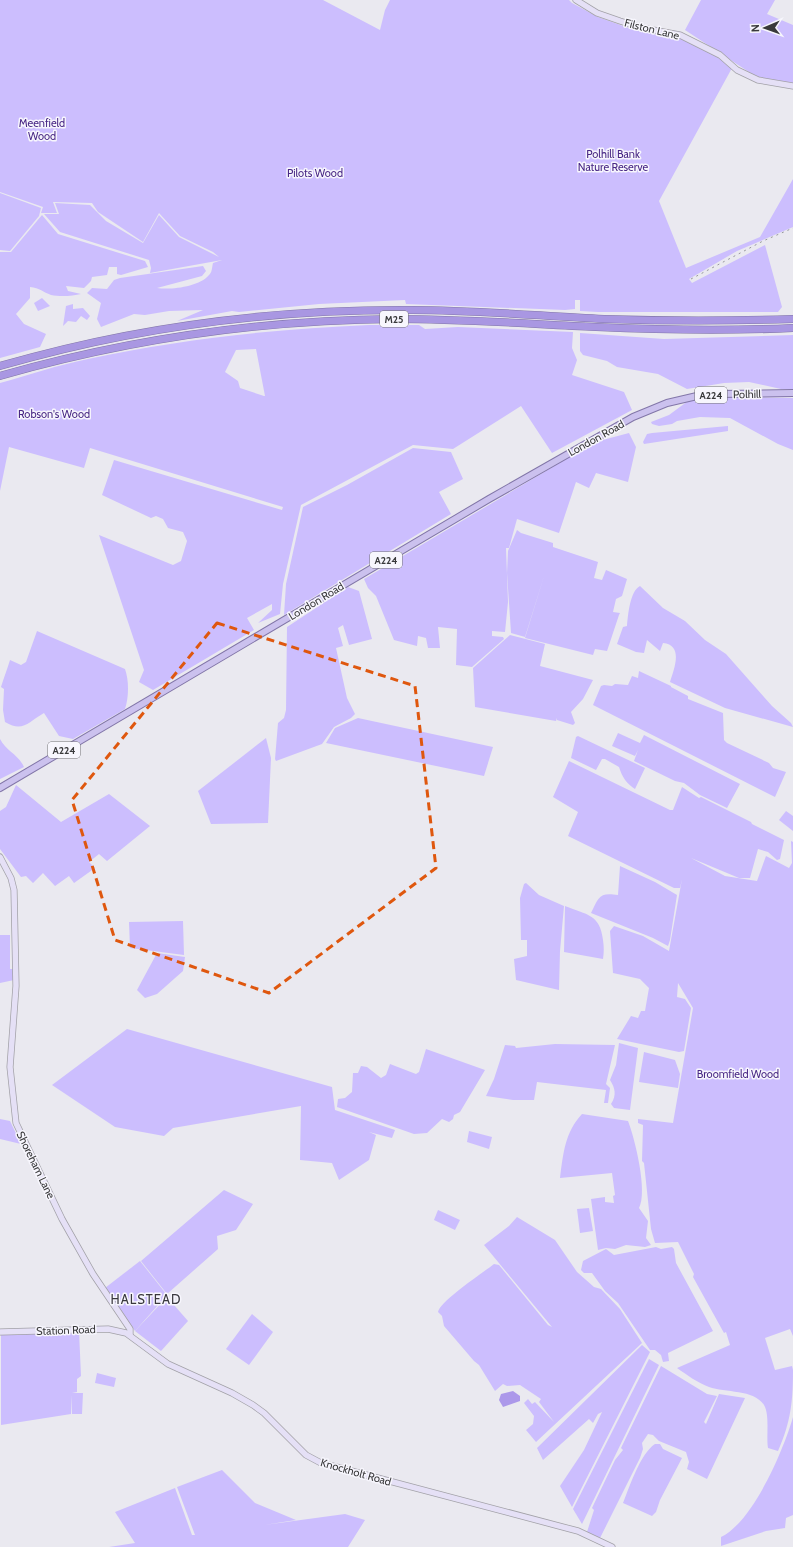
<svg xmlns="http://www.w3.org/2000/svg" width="793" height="1547" viewBox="0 0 793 1547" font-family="Cabin,sans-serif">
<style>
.green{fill:#ccbefe;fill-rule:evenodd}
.water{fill:#ac98ea}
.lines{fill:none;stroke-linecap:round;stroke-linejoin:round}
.secondary-casing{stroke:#a2a1a7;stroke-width:7}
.primary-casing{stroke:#8276a8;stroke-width:8}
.highway-casing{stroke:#8276a8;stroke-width:8}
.secondary{stroke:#e5e0f6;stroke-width:5.5}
.primary{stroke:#cbc1ee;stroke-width:6}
.highway{stroke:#a997e2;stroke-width:7}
.rail{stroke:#97979c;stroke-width:1;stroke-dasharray:2 4;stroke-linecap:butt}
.marked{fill:none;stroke:#df570e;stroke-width:3;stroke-dasharray:8 5;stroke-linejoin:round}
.labels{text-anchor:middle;stroke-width:3;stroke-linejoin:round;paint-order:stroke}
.shield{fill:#f7f6fd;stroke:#727275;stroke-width:1}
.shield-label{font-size:10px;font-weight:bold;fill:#39393b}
.street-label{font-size:11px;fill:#39393b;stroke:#f7f6fd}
.park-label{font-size:11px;fill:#482785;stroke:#f7f6fd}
.quarter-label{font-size:13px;letter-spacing:1px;fill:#39383e;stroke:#f7f6fd}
</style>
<rect width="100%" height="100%" fill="#eae9f0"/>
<g class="green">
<path d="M0,0H323L380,30L385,10L390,0H569L572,3L598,17L626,27L662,36L680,37L718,56L732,68L659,201L686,268L760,237L793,179V227L737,251L689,279L692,283L765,245L782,307L778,312H598L580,311V300H575V309L565,310L406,304L405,300L319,304L239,312L232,311L177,321L203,310L169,311L145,315L134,314L101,327L97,319L101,303L87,293L92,288L107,289L114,280L120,278L203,266L206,271L202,276L157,288C171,290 199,287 209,275C212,273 212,267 213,263L222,260L150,273L151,268L149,260L60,232L44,214H59L55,203L90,205L106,221L143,243L159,215L179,237L219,257L213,252L180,236L159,213L143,242L98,212L92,203L53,202L57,213H41L43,207L0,192Z"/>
<path d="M701,0H775L767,14L793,25V84L758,78L685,30Z"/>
<path d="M0,193L41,208L39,216L10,251L0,250Z"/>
<path d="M42,215L58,234L145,261L148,267L121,275L117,274V267H109L107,275L92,277L91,281L84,288L66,286L68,291L81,294C73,296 60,297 51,295C43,292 40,288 30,287V298L16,314L24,324L46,334L40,347L0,358V252H11Z"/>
<path d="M42,298L50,306L38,311L34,303Z"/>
<path d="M73,304V309L83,308L90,316L87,320L81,316L76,322L68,321L63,326L66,306Z"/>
<path d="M369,325H419L425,329L458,327L573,332L572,348L577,360L572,375L624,392L632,410L552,453L521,406L453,449L413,445L301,505L283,584L280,614L258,623L272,610V604L247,618L254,630L153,690L139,682L144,670L99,535L173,565L181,561L187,541L183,532L168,528L163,519L156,516L151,518L102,495L114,460L282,510L283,507L90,448L84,468L9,447L0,491V383C29,375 58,365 88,359C181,339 274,329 369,325ZM256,349L265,396H264L240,388L238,381L225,372L236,350Z"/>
<path d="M580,333L664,339L793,335V389H781L749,382L724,383L687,389L658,374L617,367L607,361L583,355L580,351Z"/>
<path d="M734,397L793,398V450L778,444L730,418L700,417L677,421L672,424L659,426L652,424L651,422L669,415L688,401Z"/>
<path d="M728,426V431L644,444L643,442L647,434L652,433Z"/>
<path d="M629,433L636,447L628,482L596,473L589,488L576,482L559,533L517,519L509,548H506L508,602L505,632L492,631V636L503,637L504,639L472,667L456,665L457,629L438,627L440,648H428L426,638L418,636L417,646L394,640L376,596L368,588L364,579L595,442Z"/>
<path d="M413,448L451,452L463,479L439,492L451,514L284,615L286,584L303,507L347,485Z"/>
<path d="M517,530L521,533L553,543V547L598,562L594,578L602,580L606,570L627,579L622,596L616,599L613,612L620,613L619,615L607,651L595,649L593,655L525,638L545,573L525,637L511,633L507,573L508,551Z"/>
<path d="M640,586L663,608L685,621L705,640L726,654L772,706L791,723L793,727L725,708L670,682C674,669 684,645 663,643L660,651L647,640L644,653L636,652L617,644L623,627L627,626C628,615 630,591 640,586Z"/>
<path d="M348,587L359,591L372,639L349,645L343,625L338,628L343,646L336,648L347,698L355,714L351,718L334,727L322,744L276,761L275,759L278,723L284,718L286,710L287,627Z"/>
<path d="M37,631L125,669C129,680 129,697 125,709L73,739L59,736L44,713C28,722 23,733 5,722L3,710L4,689L1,687C4,677 7,670 10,660L21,665L26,662Z"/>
<path d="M510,635L545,644L540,666L593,680L583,699L571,712L575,723L573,725L557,720V718L556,721L475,707L473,668Z"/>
<path d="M639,671L671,686V687L688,696V699L723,713L724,740L727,743L769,763L773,768L786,772L775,797L593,705L601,686L604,685L612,686L615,684L628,685L632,676L638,678Z"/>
<path d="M358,718L493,747L484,776L326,743L335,728Z"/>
<path d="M618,733L640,743L644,735L740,784L727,808L700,795L684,783L675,781L634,761L638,750L635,756L612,746Z"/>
<path d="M578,736L645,768L635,789C627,784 622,777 619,767L605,759H602L596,770L571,758L576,737Z"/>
<path d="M266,738L271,758L268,823L211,824L198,791Z"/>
<path d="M0,739C6,751 18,754 24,767L0,779Z"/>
<path d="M569,761L670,810H673L682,787L699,798L701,797L751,822L752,824L784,840L780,859L777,860L768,852L758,849L750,878H739L691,858L725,876L757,881L766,856L789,868L792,863L791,841L793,842V1336L790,1329L765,1338L775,1370L792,1366L793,1370C793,1401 791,1422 778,1451L768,1448C766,1436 770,1415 764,1405C754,1389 725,1393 709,1387C698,1383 687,1375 677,1368L730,1345L726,1332L724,1333L693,1277L694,1274L678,1242L655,1243L651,1229L644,1163L642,1161L643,1125L638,1123V1119L673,1123L693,1008L678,983L677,997L685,999L691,1008L684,1051L679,1052L617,1039L631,1016L638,1018L641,1011H645L649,988L640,979L613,973L610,931L614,926L643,936L669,951L682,879L680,888H674L568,836L578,812L553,797Z"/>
<path d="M16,785L61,822L109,794L150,826L107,861L99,854L89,862L95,868L74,883L69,876L55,886L43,873L33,883L26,876L21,877L0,849V811L6,807Z"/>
<path d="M786,811L793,816V831L779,820Z"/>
<path d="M620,866L655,882L677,895L670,940L668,946L653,938L591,913C599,897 599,892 618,895Z"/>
<path d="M526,883L539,895L564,906L560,951L559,990L516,980L514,959L527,956V940H521L520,898L524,884Z"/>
<path d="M565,906C587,915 600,914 603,940C604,947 604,952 603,959L564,952Z"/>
<path d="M183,921L184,955L130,948L129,922Z"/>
<path d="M0,935H10V969H13L14,980L0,983Z"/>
<path d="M157,953L185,957L183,971L157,994L145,998L137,990Z"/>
<path d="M127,1029L332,1087L335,1110L395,1130L392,1138L369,1132L376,1135L369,1160L339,1180L332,1163L300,1160L301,1106L173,1128L164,1136L115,1127L52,1085Z"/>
<path d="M619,1043L638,1048L630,1110L614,1108L611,1104C617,1095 615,1088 610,1080L616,1065Z"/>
<path d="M555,1044L615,1045L606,1084L610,1088L608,1103H604L606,1090L537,1082L534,1100H513L486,1096L494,1079L505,1045L515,1046L516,1048Z"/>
<path d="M426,1049L485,1070L460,1112L454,1115L453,1119L449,1122L442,1119L427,1133L414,1134L337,1107L338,1099L345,1098L352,1092L353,1073H358L361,1066L367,1067L381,1078L386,1075L390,1064L416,1074L419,1072Z"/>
<path d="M644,1052L675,1060L680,1074L678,1088L639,1082Z"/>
<path d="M582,1114L628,1121C635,1139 648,1192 639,1208L648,1221L646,1238L651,1245L645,1247L626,1245L615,1249L606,1248L598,1250L591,1199L605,1197V1202L614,1203L613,1196L615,1195L612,1173L560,1178C563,1154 565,1132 582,1114Z"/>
<path d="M0,1119L10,1121L21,1144L0,1139Z"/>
<path d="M469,1131L492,1137L489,1149L467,1142Z"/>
<path d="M224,1190L253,1204L236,1230L217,1236L218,1249L167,1294L141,1261Z"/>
<path d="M589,1208L593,1231L580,1233L577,1209Z"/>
<path d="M438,1210L460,1220L455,1230L434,1220Z"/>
<path d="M517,1217L555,1240L577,1272L594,1287L601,1289L620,1309L642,1343L536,1442L526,1430L533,1424L534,1416L524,1403L528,1399L532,1404L535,1402L554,1422L539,1402L541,1399L520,1385L507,1386L503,1384L495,1391L479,1365L474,1361L444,1326L442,1316L438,1312C440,1301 484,1272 494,1264L499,1265L548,1325L552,1327L484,1245L509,1226Z"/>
<path d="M656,1247L661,1249L672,1247L674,1249L676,1263L713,1331L668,1353L669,1361L663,1362L661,1355L655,1350H650L618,1303L605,1291L592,1273H584L581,1270L583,1261L606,1249L614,1255Z"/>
<path d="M140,1261L167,1295L135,1331L105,1288Z"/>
<path d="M167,1297L188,1321L161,1351L135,1331Z"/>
<path d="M252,1314L273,1332L249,1365L226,1349Z"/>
<path d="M79,1331L81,1376L77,1379V1392L72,1393H83L82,1414H72V1395L71,1414L1,1425V1335Z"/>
<path d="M642,1345L650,1352L572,1507L560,1486L584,1450L602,1412L598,1414L593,1423L589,1419L543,1460L537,1448Z"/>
<path d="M649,1359L659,1365L582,1524L573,1509Z"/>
<path d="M661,1366L707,1394L717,1396L704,1422L706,1424L719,1394L745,1398L707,1479L687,1469L689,1462L686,1452L659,1441L653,1435L648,1434L642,1443L643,1449L640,1458L600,1538L587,1532L594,1510L592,1508L615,1460L623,1450L621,1448Z"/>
<path d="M97,1373L116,1378L114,1387L95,1383Z"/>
<path d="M793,1417V1515L786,1518L785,1528L766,1531L721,1546V1537C753,1522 784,1449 793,1417Z"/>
<path d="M655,1444H660L663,1449L682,1458L660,1500L656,1512L652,1516L623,1503C630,1486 640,1454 655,1444Z"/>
<path d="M222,1470L255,1503L296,1520L264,1525L345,1514L365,1520L348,1547H109L135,1543L115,1512L175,1488L192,1535H195L177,1487Z"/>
</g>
<path class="water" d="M513,1391L520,1396V1401L503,1407L499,1400L501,1394Z"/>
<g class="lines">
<defs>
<g id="secondary">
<path d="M576,0L597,13L620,21L642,28L680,35L720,55L737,70L758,80L793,86"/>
<path d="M0,857L11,878L14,890L16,986L10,1067L16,1123L62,1219L93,1274L130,1329V1335"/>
<path d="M0,1332L108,1329L126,1333L168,1364L232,1393L253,1405L264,1413L306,1455L321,1463L340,1468L578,1531L612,1547"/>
</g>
<path id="primary" d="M0,788L489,499L633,417L667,403L697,396L716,394L793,393"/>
<g id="highway">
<path d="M0,366C134,327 273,309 412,310C476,310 540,316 604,319C667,321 730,321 793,319"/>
<path d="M0,376C129,339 262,320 396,319C463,319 530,324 596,327C662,330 728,331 793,328"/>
</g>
</defs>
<use href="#secondary" class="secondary-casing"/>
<use href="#primary" class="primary-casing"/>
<use href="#highway" class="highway-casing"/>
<use href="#secondary" class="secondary"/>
<use href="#primary" class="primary"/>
<use href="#highway" class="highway"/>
<path class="rail" d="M691,279L763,241L793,228"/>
</g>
<path class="marked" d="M217,623L415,686L436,868L269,993L115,940L72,800Z"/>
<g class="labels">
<g class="shield">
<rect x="380" y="311" width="28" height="16" rx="3"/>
<rect x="695" y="387" width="32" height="16" rx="3"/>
<rect x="370" y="552" width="32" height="16" rx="3"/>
<rect x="48" y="742" width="32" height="16" rx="3"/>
</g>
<g class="shield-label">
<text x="394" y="323">M25</text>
<text x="711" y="399">A224</text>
<text x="386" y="564">A224</text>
<text x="64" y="754">A224</text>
</g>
<g class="street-label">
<text transform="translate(652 29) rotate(14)" y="4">Filston Lane</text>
<text transform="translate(747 394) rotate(-1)" y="4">Polhill</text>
<text transform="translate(596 438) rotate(-29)" y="4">London Road</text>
<text transform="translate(316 601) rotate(-31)" y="4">London Road</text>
<text transform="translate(36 1165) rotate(64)" y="4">Shoreham Lane</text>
<text transform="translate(66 1330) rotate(-2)" y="4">Station Road</text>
<text transform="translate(356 1472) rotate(16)" y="4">Knockholt Road</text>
</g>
<g class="park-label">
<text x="42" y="127">Meenfield<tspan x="42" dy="13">Wood</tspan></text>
<text x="613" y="158">Polhill Bank<tspan x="613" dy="13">Nature Reserve</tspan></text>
<text x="315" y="177">Pilots Wood</text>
<text x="54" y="418">Robson's Wood</text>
<text x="738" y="1078">Broomfield Wood</text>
</g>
<g class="quarter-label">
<text x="146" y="1304">HALSTEAD</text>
</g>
</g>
<g transform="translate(765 28) rotate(268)" stroke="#f7f6fd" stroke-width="3" paint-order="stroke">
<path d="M0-3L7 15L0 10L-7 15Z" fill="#39393b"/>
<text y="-6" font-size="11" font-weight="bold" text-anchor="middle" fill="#39393b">N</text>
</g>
</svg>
